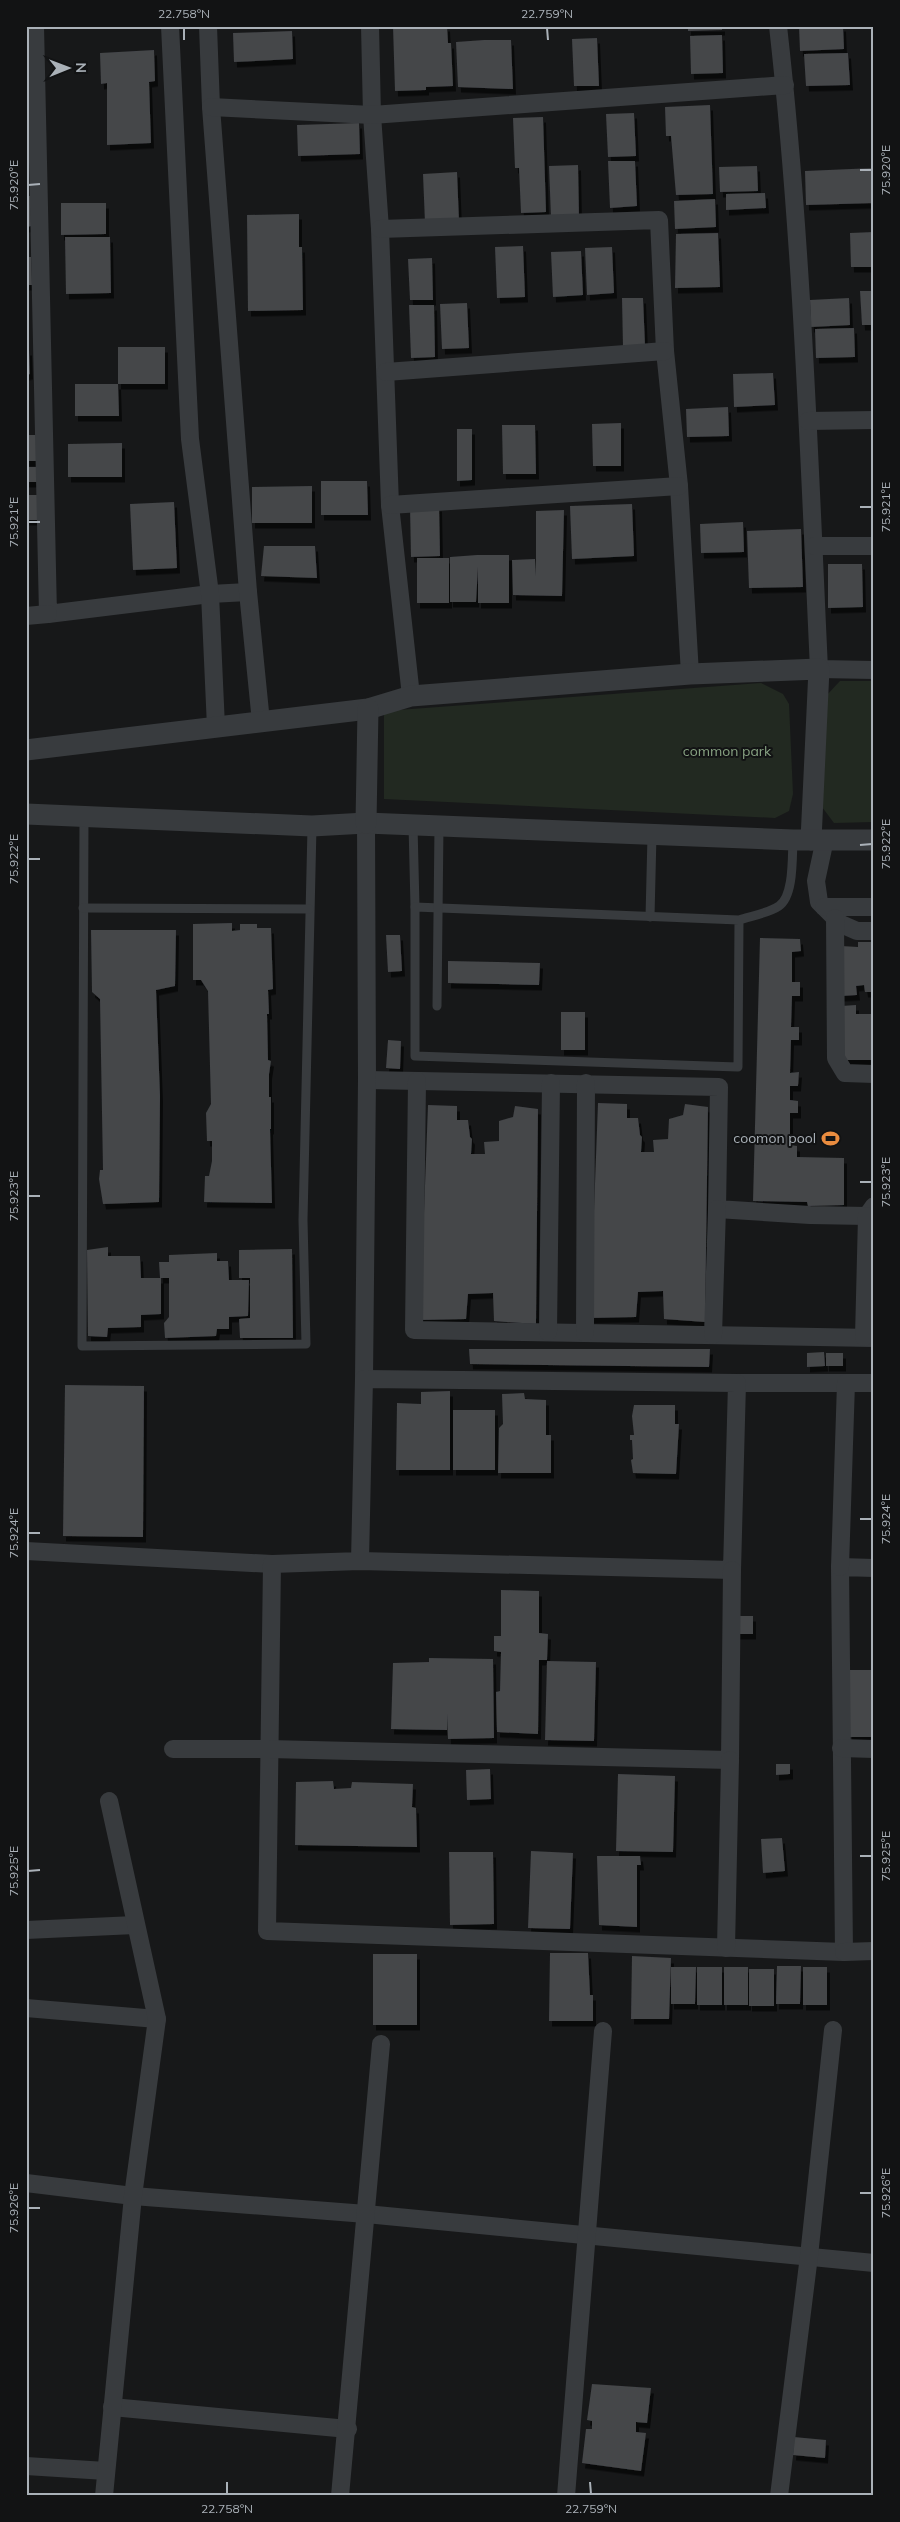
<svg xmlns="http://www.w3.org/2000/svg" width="900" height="2522" viewBox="0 0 900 2522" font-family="Mulish,sans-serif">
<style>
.green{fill:#222921}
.building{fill:#444649;filter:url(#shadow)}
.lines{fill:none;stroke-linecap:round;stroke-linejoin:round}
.service{stroke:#383b3e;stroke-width:9}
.minor{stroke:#383b3e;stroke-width:18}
.tertiary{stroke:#383b3e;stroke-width:21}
.ticks{fill:none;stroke:#aab1b8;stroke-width:2}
.labels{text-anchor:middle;stroke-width:4;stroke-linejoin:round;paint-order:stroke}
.park-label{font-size:14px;fill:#87a282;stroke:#121314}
.poi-label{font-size:14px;fill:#aab1b8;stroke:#121314;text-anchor:end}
.neatline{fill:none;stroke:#aab1b8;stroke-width:2}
.ticks-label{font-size:12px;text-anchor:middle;fill:#aab1b8}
</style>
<defs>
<filter id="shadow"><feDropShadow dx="3" dy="5.5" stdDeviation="0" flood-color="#0009"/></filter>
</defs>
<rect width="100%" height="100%" fill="#171819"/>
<g class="green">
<path d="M840,681H874V822L834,823L822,807L826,696Z"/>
<path d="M761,683L783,694L789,704L793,794L789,811L775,818L384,799V711Z"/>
</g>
<g class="building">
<path d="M393,26H447L448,43H451L453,86L426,87V90L395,91Z"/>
<path d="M688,26H722V30L688,31Z"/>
<path d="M799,26H843L844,49L800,51Z"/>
<path d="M292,31L293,59L234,62L233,33Z"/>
<path d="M722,35L723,73L691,74L690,36Z"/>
<path d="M597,38L599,86H574L572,39Z"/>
<path d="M484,40H511L513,89L458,87L456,42Z"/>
<path d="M154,50L155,81L149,82L151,143L107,145V83L101,84L100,53Z"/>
<path d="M848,53L850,85L806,86L804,54Z"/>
<path d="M710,105L713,194L676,195L671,136H666L665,107Z"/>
<path d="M634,113L636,156L608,157L606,114Z"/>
<path d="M543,117L546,212L521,213L519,168H515L513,118Z"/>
<path d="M359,123L360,154L298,156L297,125Z"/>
<path d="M608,161H635L637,206L610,208Z"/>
<path d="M578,165L579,218H551L549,166Z"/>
<path d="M757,166L758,191L720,192L719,167Z"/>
<path d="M874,168V203L806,205L805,171Z"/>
<path d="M457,172L459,222L425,223L423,174Z"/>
<path d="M765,193L766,208L726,210V194Z"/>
<path d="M26,196H30L31,226L26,227Z"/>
<path d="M715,199L716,227L675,229L674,201Z"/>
<path d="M61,203H106V234L61,235Z"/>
<path d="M299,214V247H302L303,310L248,311L247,215Z"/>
<path d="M874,232V267H851L850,233Z"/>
<path d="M718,233L720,287L675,288L676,234Z"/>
<path d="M65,237H110L111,293L66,294Z"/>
<path d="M523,246L525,297L497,298L495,247Z"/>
<path d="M612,247L614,293L587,295L585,248Z"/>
<path d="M581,251L583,295L553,297L551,252Z"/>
<path d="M26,257H31L32,285H26Z"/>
<path d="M432,258L433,300H410L408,259Z"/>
<path d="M860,291H874V325H862Z"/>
<path d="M622,298H643L645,346L623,347Z"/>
<path d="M849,298L850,325L811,327L810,300Z"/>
<path d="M467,303L469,348L442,349L440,304Z"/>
<path d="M409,305H434L435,357L411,358Z"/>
<path d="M854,328L855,357L816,358L815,329Z"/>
<rect x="118" y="347" width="47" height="37"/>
<path d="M26,350H29L30,374L26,375Z"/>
<path d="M773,373L775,405L734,407L733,374Z"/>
<path d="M75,384H118L119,416H75Z"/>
<path d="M728,407L729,436L687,437L686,409Z"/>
<path d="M621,423V466H593L592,424Z"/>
<path d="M502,425H535L536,474H503Z"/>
<path d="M457,429H472V480L457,481Z"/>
<path d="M26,435H36L37,461H26Z"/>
<path d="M122,443V477H68V444Z"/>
<rect x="26" y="467" width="16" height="15"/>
<path d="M321,481H367L368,515H321Z"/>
<path d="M312,486V523H252V487Z"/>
<rect x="26" y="495" width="14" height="25"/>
<path d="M174,502L177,568L133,570L130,504Z"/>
<path d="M632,504L634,556L572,559L570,506Z"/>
<path d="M410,506H439L440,556L411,557Z"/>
<path d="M564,510L562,596L513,595L512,560L535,559L536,576V511Z"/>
<path d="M743,522L744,552L701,553L700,524Z"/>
<path d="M801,529L803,587L749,588L747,531Z"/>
<path d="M264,546H315L317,578L261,576Z"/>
<path d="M477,555H509V603H478V567L476,602H450V557Z"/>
<rect x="417" y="558" width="32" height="45"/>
<rect x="871" y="559" width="3" height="50"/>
<path d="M828,564H862L863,607L828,608Z"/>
<path d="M232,923V931L240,930V924H257V928H271L273,989L268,990L269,1014H267L268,1060L271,1061L269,1074V1097H271V1129H270L272,1203L204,1202L205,1176H209L212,1161V1141H207L206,1113L211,1104L208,991L201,980H193V924Z"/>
<path d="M91,930H176L175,986L156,990L160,1096L159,1202L103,1204L99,1179L100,1170H103L100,999L92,992Z"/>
<path d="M386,935H400L402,971L388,972Z"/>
<path d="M760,938L800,939L801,951L792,952V982H800V996H792L791,1027H799V1040H791L790,1073L799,1072L798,1086H790V1100L798,1101V1113H790V1145L797,1146V1157L844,1158V1205L808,1206L807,1202L753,1201Z"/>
<path d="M858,942H874V992H865L864,985L856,986L857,995L841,996V946L858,947Z"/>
<path d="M448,961L540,963L539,985L448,983Z"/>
<path d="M856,1005V1014H874V1060H840L841,1006Z"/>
<rect x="561" y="1012" width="24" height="38"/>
<path d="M388,1040L401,1041L400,1069L386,1068Z"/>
<path d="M598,1103L627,1104V1118H638L640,1135L642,1137L641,1152H654L653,1140L668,1139L669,1119L683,1115L685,1104L708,1107L705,1322L664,1319L663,1291L638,1292L636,1317L590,1318Z"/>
<path d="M428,1105L457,1106V1120H468L470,1137L472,1139L471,1154H485L484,1142L499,1141V1121L513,1117L515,1106L538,1109L536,1324L494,1321L493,1293L468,1294L466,1319L420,1320Z"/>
<path d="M108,1247V1256H140L141,1278H160L159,1262H169V1255L217,1253V1261H228L229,1280H249L248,1316L229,1317V1329H217L216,1336L165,1338L164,1323L169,1317V1278H161V1314L141,1315V1327L108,1328L107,1337L88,1336L87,1250Z"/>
<path d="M292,1249L293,1338H240L239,1319L250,1318V1278H239V1250Z"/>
<path d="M469,1349H710L709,1367L470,1364Z"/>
<path d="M824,1352L825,1366L807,1367V1353Z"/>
<rect x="826" y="1353" width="17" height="13"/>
<path d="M65,1385L144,1386L143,1537L63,1536Z"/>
<path d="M450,1391V1470H396L397,1403L421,1404V1392Z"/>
<path d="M524,1393L525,1399L546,1400V1435H551V1473H498L499,1428L503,1424L502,1394Z"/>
<path d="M634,1405H675V1424H679L676,1474L633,1473L631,1460L633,1459L632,1440H630V1435H634L632,1416Z"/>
<rect x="453" y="1410" width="42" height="60"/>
<path d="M501,1590L539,1591V1633L548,1634L547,1660H539L538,1734L497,1732L496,1692L500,1691L501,1652L494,1651V1636H501Z"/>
<rect x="735" y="1616" width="18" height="18"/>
<path d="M429,1658L493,1659L494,1738L448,1739L447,1714V1730L391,1729L393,1663L429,1662Z"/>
<path d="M547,1661L596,1662L594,1741L545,1740Z"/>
<path d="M850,1670H874V1737H849Z"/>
<path d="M776,1764H790V1774L776,1775Z"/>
<path d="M490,1769L491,1799L467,1800L466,1770Z"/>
<path d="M618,1774L675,1776L673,1852L616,1851Z"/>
<path d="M333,1781L334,1789L351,1788L352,1782L413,1784L412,1807L416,1808L417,1847L295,1845L296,1782Z"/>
<path d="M782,1838L785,1871L763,1873L761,1839Z"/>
<path d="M531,1851L573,1853L570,1929L528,1928Z"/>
<path d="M449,1852H493L494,1924L450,1925Z"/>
<path d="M597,1856H640L641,1865H637V1927L599,1925Z"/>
<path d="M550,1953H588L590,1995H593V2021H549Z"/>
<rect x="373" y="1954" width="44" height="71"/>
<path d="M632,1956L671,1958L669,2019H631Z"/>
<path d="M777,1966H801L800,2004H776Z"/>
<path d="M671,1967H696L695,2004H671Z"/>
<rect x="697" y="1967" width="25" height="38"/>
<rect x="724" y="1967" width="24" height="38"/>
<rect x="803" y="1967" width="24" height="38"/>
<rect x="749" y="1969" width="25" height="37"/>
<path d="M592,2384L651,2388L647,2423L636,2422V2432L646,2433L641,2471L582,2463L586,2429H592V2421L587,2420Z"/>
<path d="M794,2437L826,2440L825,2458L793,2455Z"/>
</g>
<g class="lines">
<g class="service">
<path d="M84,816L82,1346L306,1344L303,1220L312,827"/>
<path d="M413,825L415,907"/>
<path d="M83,908L309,909"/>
<path d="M650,917L652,835"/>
<path d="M739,920L738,1067L415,1056V907L739,920C751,916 769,913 779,906C794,896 792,857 793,840"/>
<path d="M437,1006L439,826"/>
</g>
<g class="minor">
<path d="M35,26L48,614L210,594L248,592"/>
<path d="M170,26L190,439L210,594L216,727"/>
<path d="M208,26L211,107L248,592L261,722"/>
<path d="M370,26L372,115L380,229L390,505L411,696"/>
<path d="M778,26C802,239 809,455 819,669L874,670"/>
<path d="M211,107L372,115L785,85"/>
<path d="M380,229L659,220L665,351L679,486L690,674"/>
<path d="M386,372L665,351"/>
<path d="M808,421L874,420"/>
<path d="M390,505L679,486"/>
<path d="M814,546H874"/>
<path d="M26,616L48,614"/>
<path d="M825,839L816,881L819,902L841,924L857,931H874"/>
<path d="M824,907H874"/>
<path d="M835,918L836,1058L845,1073L874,1074"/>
<path d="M367,1080L719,1087L717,1209L810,1215L867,1216L874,1206"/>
<path d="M417,1081L414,1330L874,1338"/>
<path d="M548,1332L551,1083"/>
<path d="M585,1333L586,1083"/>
<path d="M713,1335L717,1209"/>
<path d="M864,1337L867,1216"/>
<path d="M364,1379L367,1080L366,823"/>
<path d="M737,1383H846"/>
<path d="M26,1551L272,1564"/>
<path d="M360,1561L364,1379L737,1383L732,1570L360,1561L272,1564L267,1931L844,1952L840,1567L874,1568"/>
<path d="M840,1567L846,1383H874"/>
<path d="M841,1748L874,1749"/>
<path d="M173,1749H269L730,1760L732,1570"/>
<path d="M26,1930L135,1925"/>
<path d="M726,1948L730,1760"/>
<path d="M844,1952L874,1951"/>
<path d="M26,2008L157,2019"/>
<path d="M26,2183L133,2196L366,2214L874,2263"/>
<path d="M112,2407L348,2429"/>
<path d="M26,2466L106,2471"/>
<path d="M104,2496L133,2196L157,2019L109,1801"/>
<path d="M340,2496L381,2044"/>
<path d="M566,2496L603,2031"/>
<path d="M779,2496L809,2256L833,2030"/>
</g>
<g class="tertiary">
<path d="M26,750L368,709L411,696L690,674L819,669L811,840"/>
<path d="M26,814L312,826L366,823L793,840H874"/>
<path d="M366,823L368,709"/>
</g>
</g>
<path class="ticks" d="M184,28V40M547,28L548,40M860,170H872M28,185L40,184M860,507H872M28,522H40M860,845L872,844M28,859H40M860,1182H872M28,1196H40M860,1519H872M28,1533H40M860,1856H872M28,1871L40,1870M860,2193H872M28,2208H40M227,2482V2494M590,2482L591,2494"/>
<defs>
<symbol id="stadium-bare" viewBox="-9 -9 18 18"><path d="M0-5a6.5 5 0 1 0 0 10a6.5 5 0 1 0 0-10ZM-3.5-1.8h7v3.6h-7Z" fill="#e98c3f" stroke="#121314" stroke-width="2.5" paint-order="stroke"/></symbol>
</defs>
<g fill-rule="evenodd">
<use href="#stadium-bare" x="818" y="1126" width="25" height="25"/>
</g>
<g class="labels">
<g class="park-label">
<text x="727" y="756">common park</text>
</g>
<g class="poi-label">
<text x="816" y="1143">coomon pool</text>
</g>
</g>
<rect width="900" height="2522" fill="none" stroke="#121314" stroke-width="55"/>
<g transform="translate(68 68) rotate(89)" stroke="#121314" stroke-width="4" paint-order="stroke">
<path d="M0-4L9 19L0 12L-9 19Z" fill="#aab1b8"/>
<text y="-8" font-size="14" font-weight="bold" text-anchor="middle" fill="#aab1b8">N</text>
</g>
<rect x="28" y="28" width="844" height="2466" class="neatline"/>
<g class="ticks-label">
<text x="184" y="18">22.758°N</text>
<text x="547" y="18">22.759°N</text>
<text transform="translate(886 170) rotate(-90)" y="4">75.920°E</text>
<text transform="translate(14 185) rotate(-90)" y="4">75.920°E</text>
<text transform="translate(886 507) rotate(-90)" y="4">75.921°E</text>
<text transform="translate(14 522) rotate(-90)" y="4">75.921°E</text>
<text transform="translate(886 844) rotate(-90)" y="4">75.922°E</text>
<text transform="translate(14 859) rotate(-90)" y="4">75.922°E</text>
<text transform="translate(886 1182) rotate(-90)" y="4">75.923°E</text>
<text transform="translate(14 1196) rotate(-90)" y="4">75.923°E</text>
<text transform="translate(886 1519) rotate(-90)" y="4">75.924°E</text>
<text transform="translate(14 1533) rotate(-90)" y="4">75.924°E</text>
<text transform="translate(886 1856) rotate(-90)" y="4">75.925°E</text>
<text transform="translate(14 1871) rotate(-90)" y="4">75.925°E</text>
<text transform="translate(886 2193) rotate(-90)" y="4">75.926°E</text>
<text transform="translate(14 2208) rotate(-90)" y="4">75.926°E</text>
<text x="227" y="2513">22.758°N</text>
<text x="591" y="2513">22.759°N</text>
</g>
</svg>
